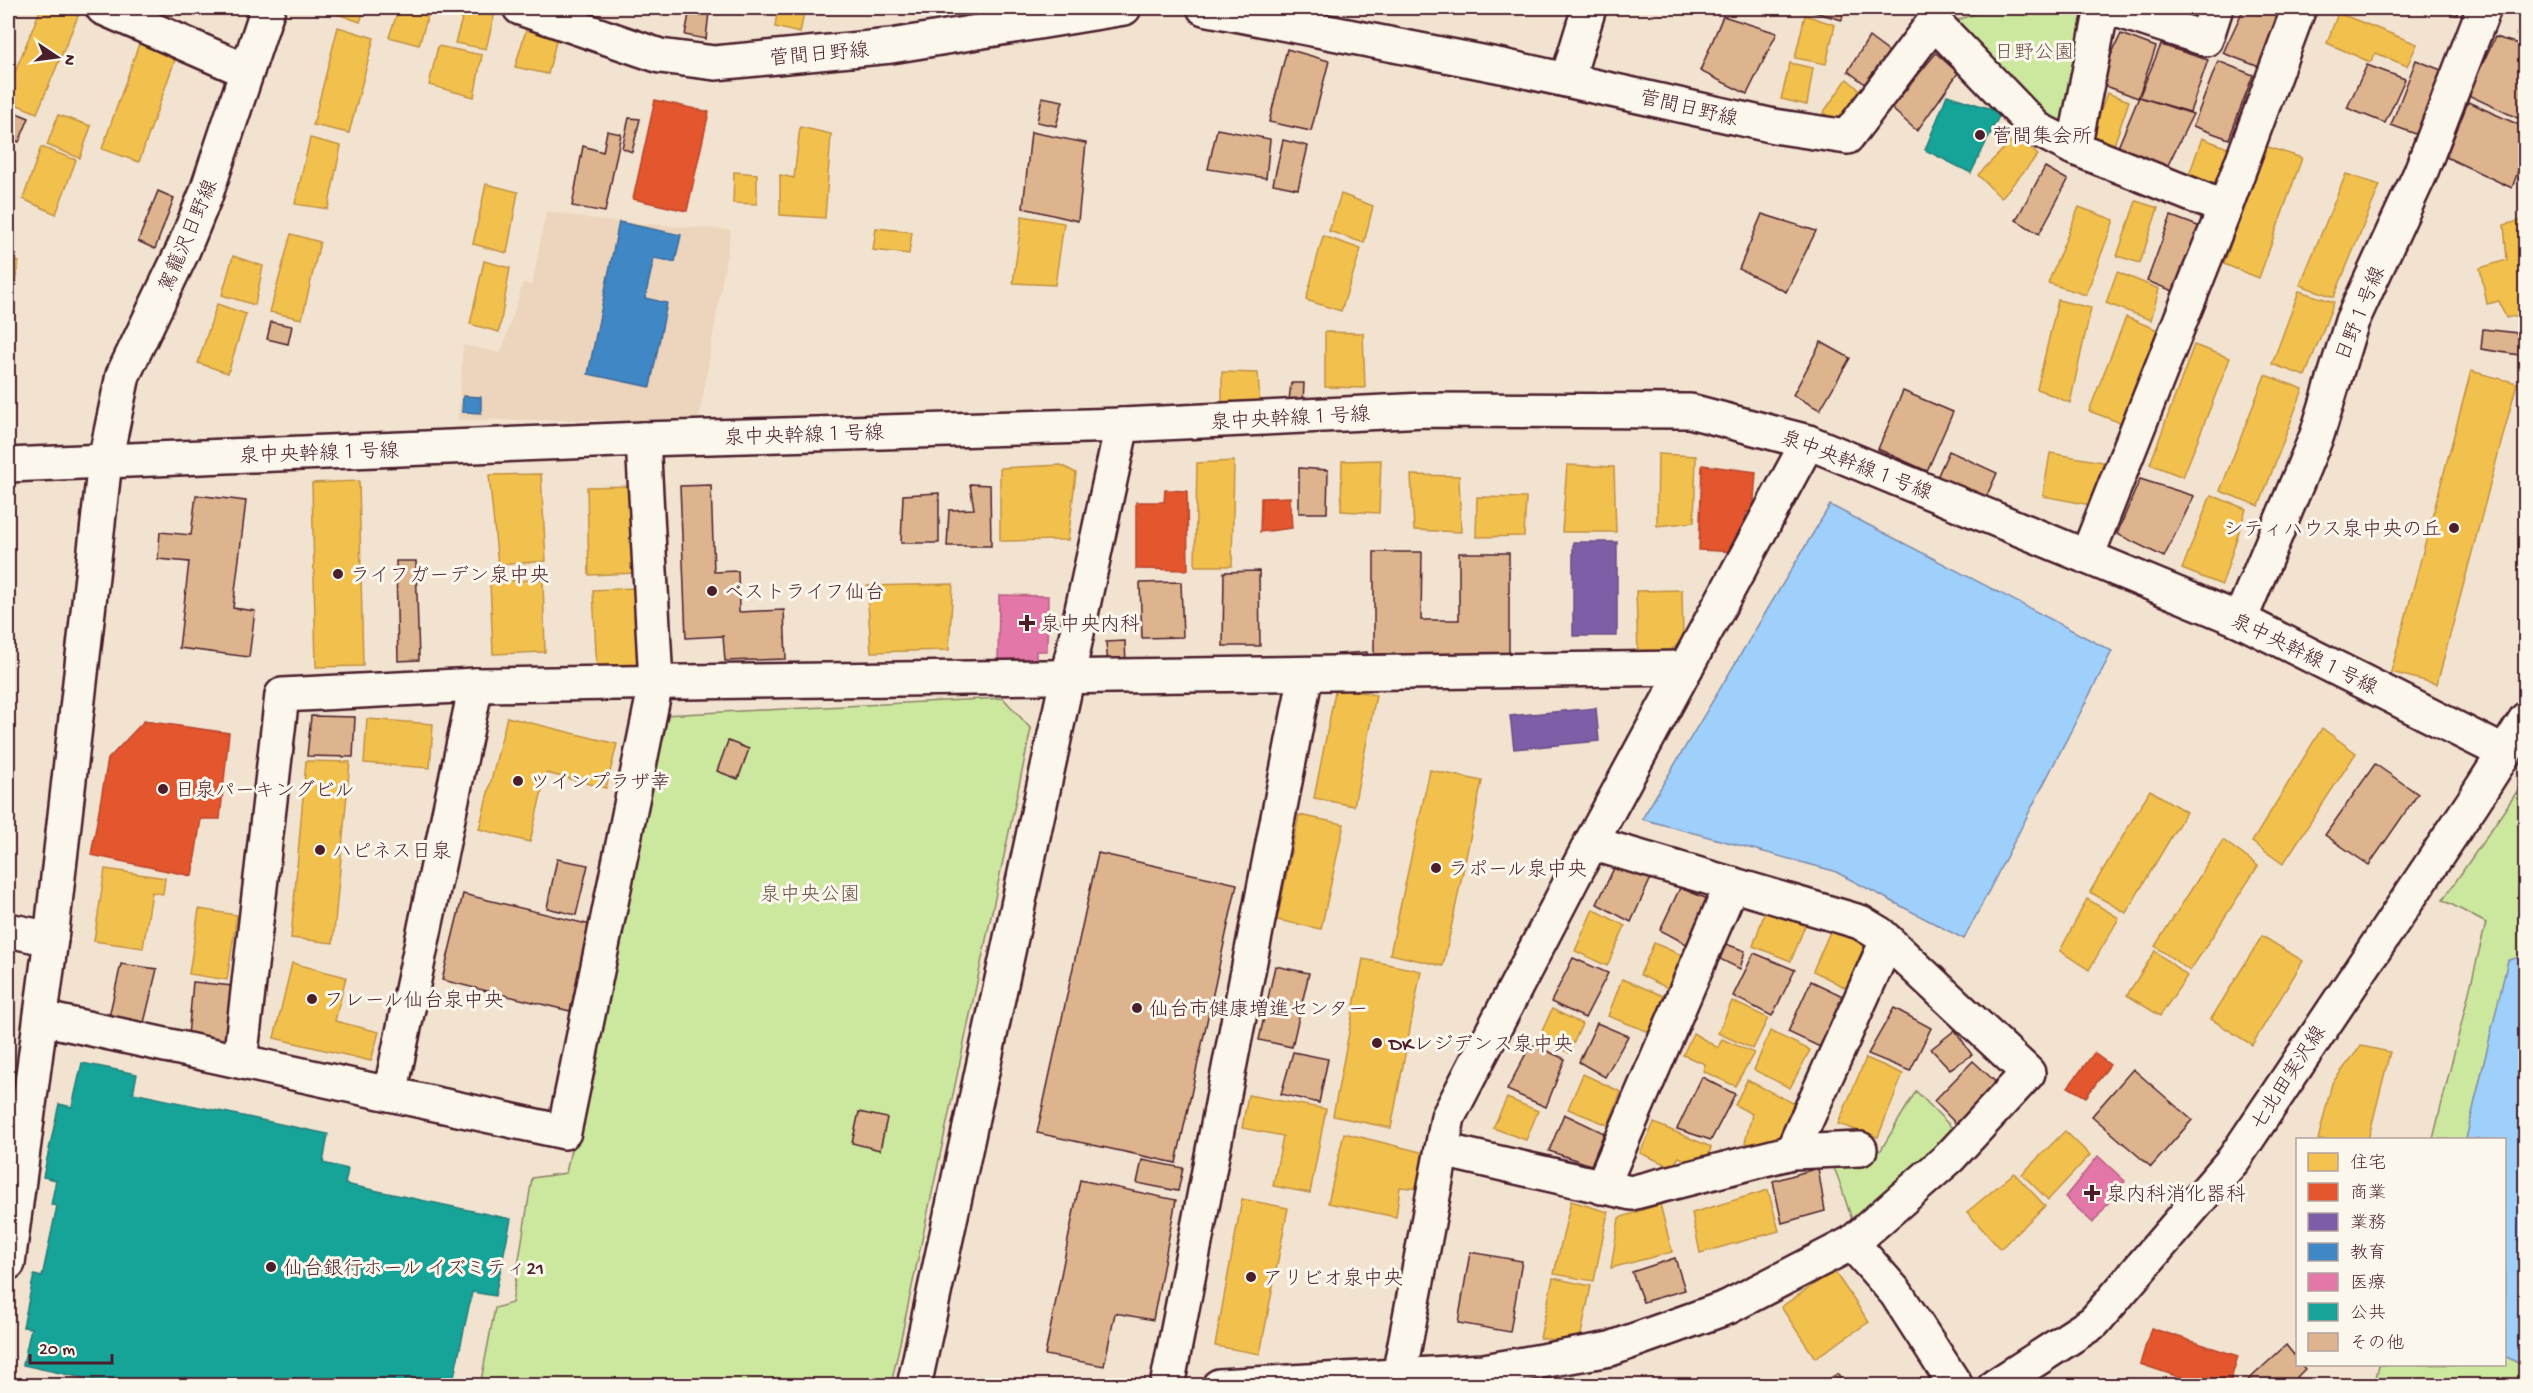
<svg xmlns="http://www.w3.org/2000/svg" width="2533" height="1393" viewBox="0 0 2533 1393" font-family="'Gochi Hand','Klee One',sans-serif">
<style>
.built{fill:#ecd5bc}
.green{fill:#cce89f;stroke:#8b8465;stroke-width:1.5}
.water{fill:#9fd0fb;stroke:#7d89a8;stroke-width:1.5}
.homes{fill:#f2c14e;stroke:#c09044;stroke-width:1.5}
.shops{fill:#e4572e;stroke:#b6462d;stroke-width:1.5}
.offices{fill:#7b5ea7;stroke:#6c4b82;stroke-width:1.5}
.schools{fill:#3f88c5;stroke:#426897;stroke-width:1.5}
.health{fill:#e377a8;stroke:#b55d82;stroke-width:1.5}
.public{fill:#17a398;stroke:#267b77;stroke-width:1.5}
.building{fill:#ddb48e;stroke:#4a1f2b;stroke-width:1.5}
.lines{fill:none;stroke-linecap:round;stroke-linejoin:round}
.minor-casing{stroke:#4a1f2b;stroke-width:38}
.minor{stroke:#fbf7ec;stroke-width:33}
.poi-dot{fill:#4a1f2b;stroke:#fbf7ec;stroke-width:2}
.labels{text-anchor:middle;stroke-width:6;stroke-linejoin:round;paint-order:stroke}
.park-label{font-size:20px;fill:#6a5148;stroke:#fbf7ec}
.street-label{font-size:20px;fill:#4a1f2b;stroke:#fbf7ec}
.poi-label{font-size:20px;fill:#4a1f2b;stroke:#fbf7ec;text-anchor:start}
</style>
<rect width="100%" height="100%" fill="#f2e3d0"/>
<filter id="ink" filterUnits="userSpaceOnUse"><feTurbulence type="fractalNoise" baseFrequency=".0167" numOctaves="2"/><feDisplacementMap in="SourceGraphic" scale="12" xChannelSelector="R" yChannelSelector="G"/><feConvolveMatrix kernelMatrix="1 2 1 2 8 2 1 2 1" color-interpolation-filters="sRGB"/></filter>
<g filter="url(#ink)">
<path class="built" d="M546,211L607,221L731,230L699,420H458L463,345L501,353L523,283L532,285Z"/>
<g class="green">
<path d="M1988,8H2087L2060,129L1951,23Z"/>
<path d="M1003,698L1031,729L891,1385L480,1386L495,1308L512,1303L532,1178L566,1173L663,715Z"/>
<path d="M2525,780V1385L2374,1386L2379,1365L2504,1364V1140L2433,1139L2486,923L2443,900Z"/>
<path d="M1916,1091L1961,1137L1856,1229C1846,1208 1843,1186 1833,1166L1881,1150Z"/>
</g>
<g class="water">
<path d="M1830,505L2112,651L1964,939L1834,871L1642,819Z"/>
<path d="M2525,956H2526L2525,1367L2505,1356L2504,1140L2466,1139L2508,960Z"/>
</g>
<g class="homes">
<path d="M41,8H61L78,16L37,113L8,101V89Z"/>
<path d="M334,8H365L360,22L332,12Z"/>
<path d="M399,8H430L419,45L389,37Z"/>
<path d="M465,8H481L495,12L486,49L455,43Z"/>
<path d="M778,8H805L800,33L775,27Z"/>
<path d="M2526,9V39L2516,35Z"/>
<path d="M2338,13L2417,44L2407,66L2376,53L2370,62L2327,43Z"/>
<path d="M1805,15L1835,25L1826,64L1795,58Z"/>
<path d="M529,20L559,29L548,74L515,67Z"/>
<path d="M338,27L374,38L349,133L313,125Z"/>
<path d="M140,41L177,54L139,162L102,149Z"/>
<path d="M438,46L482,55L474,97L429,85Z"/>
<path d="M1790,63L1813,68L1807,105L1781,99Z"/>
<path d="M1847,79L1863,93L1840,124L1823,113Z"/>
<path d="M2107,93L2129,101L2113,148L2089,142Z"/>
<path d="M58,115L91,126L80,158L47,145Z"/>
<path d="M800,127L831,134L825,218L780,215V175L794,178Z"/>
<path d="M2016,136L2038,155L2001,198L1978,175Z"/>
<path d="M310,138L341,146L328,209L295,204Z"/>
<path d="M2202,138L2230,149L2215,185L2189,175Z"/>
<path d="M2265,146L2302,158L2259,278L2224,264Z"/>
<path d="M41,147L76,160L56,214L23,199Z"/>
<path d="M734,172L757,174V204L733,203Z"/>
<path d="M2346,174L2380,185L2334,297L2300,285Z"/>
<path d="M486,184L518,192L507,253L473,244Z"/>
<path d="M1341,194L1373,206L1364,243L1329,231Z"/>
<path d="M2136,201L2158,208L2140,263L2117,256Z"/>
<path d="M2079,207L2114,220L2086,295L2048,283Z"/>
<path d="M1022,216L1064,223L1055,285L1013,283Z"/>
<path d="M2526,219V314L2506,318L2499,301L2487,304L2480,268L2507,260L2504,225Z"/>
<path d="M876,228L912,232L909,254L873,250Z"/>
<path d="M291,234L320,242L302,319L270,312Z"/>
<path d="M1323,236L1361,249L1341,311L1306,300Z"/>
<path d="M233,256L263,266L255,305L222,295Z"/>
<path d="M8,259L19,262L8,319Z"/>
<path d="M484,261L510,268L499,332L470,324Z"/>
<path d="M2117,272L2159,289L2151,320L2106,303Z"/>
<path d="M2299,291L2334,302L2305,376L2272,364Z"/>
<path d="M2058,300L2091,308L2070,403L2037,389Z"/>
<path d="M217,304L246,314L228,373L198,363Z"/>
<path d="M2126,317L2160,331L2124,424L2089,411Z"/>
<path d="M1325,332L1363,333L1365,388L1325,387Z"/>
<path d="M2194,345L2230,358L2183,477L2150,464Z"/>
<path d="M2471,371L2517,383L2437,684L2391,672Z"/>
<path d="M1222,372L1258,373L1260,406H1222Z"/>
<path d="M2265,375L2303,389L2259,506L2220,491Z"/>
<path d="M2050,453L2103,462L2096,506L2043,496Z"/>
<path d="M1658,454L1696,456L1694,522L1657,526Z"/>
<path d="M1381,460L1379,513L1341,511L1342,461Z"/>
<path d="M1234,461L1232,566H1195L1197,463Z"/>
<path d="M1061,465L1076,473L1068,540L1000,541V468Z"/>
<path d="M1567,465L1614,467L1616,532H1562Z"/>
<path d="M541,474L546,561L498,565L489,475Z"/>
<path d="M1411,475L1459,476L1461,532L1414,530Z"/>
<path d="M359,481L363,666L316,667L312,483Z"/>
<path d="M632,486L635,573L589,575L587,487Z"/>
<path d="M2211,495L2246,509L2222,585L2182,569Z"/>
<path d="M1477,497L1526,498L1524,536L1476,537Z"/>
<path d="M543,580L545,652L493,654L490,581Z"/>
<path d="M953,584L949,650L871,652L867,586Z"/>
<path d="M634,588L638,671L597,673L593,590Z"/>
<path d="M1682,590L1683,641L1665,654H1638L1636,591Z"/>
<path d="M1336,687L1376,695L1354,806L1314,798Z"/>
<path d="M507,717L617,744L606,788L546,773L530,842L479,829Z"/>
<path d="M367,719L433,724L430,768L364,763Z"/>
<path d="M2322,728L2356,753L2283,864L2252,842Z"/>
<path d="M306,761L350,762L333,943L291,938Z"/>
<path d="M1430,770L1482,781L1443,966L1390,954Z"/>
<path d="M2150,790L2186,812L2126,913L2090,892Z"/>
<path d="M1299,815L1344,824L1321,929L1277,920Z"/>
<path d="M2223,840L2258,866L2190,971L2155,946Z"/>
<path d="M105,869L165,878L163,894L152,892L143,948L94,941Z"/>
<path d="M2087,899L2119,918L2089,970L2060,951Z"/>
<path d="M1767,906L1806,923L1791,961L1753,946Z"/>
<path d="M199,909L237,915L227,980L189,974Z"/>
<path d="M1593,909L1625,926L1607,966L1575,951Z"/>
<path d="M1832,927L1865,944L1846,988L1813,971Z"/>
<path d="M2262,936L2303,961L2252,1045L2211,1019Z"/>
<path d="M1654,943L1688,958L1674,991L1640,975Z"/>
<path d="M2155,951L2187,976L2160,1016L2127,995Z"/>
<path d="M1363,959L1421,971L1391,1128L1333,1116Z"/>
<path d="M292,963L346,977L335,1021L379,1032L371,1061L274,1038Z"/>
<path d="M1622,979L1666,997L1652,1033L1608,1016Z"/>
<path d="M1732,1001L1768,1018L1753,1049L1718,1033Z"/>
<path d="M1552,1009L1582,1024L1569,1053L1539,1038Z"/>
<path d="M1770,1031L1810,1050L1790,1088L1754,1070Z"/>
<path d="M1693,1033L1718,1048L1722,1039L1754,1053L1735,1086L1703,1071L1705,1064L1683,1055Z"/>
<path d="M2361,1046L2390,1052L2368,1140H2318L2332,1083Z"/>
<path d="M1866,1058L1903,1074L1878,1137L1838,1124Z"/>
<path d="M1583,1074L1621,1092L1608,1125L1568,1109Z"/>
<path d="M1747,1080L1797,1105L1786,1139L1768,1150L1745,1143L1752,1114L1735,1105Z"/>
<path d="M1248,1095L1326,1109L1310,1193L1273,1186L1283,1136L1242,1128Z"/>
<path d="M1507,1098L1538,1111L1526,1140L1493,1128Z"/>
<path d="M1654,1123L1711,1147L1708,1160L1691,1163L1679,1157L1672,1167L1640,1153Z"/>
<path d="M2065,1131L2090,1155L2048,1200L2022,1174Z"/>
<path d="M1344,1133L1429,1154L1420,1189L1400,1187L1396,1217L1328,1203Z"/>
<path d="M2014,1173L2045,1206L2000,1249L1967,1212Z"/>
<path d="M1768,1190L1779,1231L1700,1253L1692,1213Z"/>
<path d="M1242,1199L1288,1208L1260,1354L1215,1346Z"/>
<path d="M1571,1201L1608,1212L1594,1281L1554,1274Z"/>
<path d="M1660,1204L1672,1252L1611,1268L1619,1218Z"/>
<path d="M1834,1271L1869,1322L1815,1358L1781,1307Z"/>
<path d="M1553,1278L1591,1286L1579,1344L1540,1338Z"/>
</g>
<g class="shops">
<path d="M655,100L709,112L687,211L633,199Z"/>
<path d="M1702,465L1756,472L1753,514L1746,512L1745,530L1738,552L1699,550Z"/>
<path d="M1165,490L1187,491L1188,570L1136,569V502H1164Z"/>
<path d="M1290,497L1292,528L1260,532L1261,498Z"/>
<path d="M144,721L229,733L220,819H201L192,876L91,855L108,759Z"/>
<path d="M2094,1053L2110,1065L2086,1097L2068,1087Z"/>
<path d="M2151,1328L2238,1356L2229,1386H2180L2182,1378L2140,1364Z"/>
</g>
<g class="offices">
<rect x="1573" y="542" width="44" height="94"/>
<path d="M1596,708L1599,741L1514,749L1510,716Z"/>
</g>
<g class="schools">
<path d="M619,222L681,235L675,262L654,258L645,298L667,303L650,387L588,374Z"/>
<path d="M463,396L481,397V413L462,412Z"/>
</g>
<g class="health">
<path d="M999,595L1048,596L1047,651H1036V665L998,664Z"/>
<path d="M2098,1156L2125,1181L2093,1223L2065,1197Z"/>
</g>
<g class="public">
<path d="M1947,95L2001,112L1971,173L1925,150Z"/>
<path d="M82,1063L137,1074L133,1093L328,1134L323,1163L348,1169L345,1184L511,1219L495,1296L472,1292L452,1386H120L23,1365L31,1328L23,1327L34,1275L42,1277L57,1206L51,1205L56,1180L43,1177L59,1104L72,1107Z"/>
</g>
<g class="building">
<path d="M1800,8H1844L1842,20Z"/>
<path d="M2244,8H2256L2281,17L2262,68L2223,53Z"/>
<path d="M2429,8H2459L2457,15Z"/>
<path d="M690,9L709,12L706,39L685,35Z"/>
<path d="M1723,16L1777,33L1747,94L1700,71Z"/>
<path d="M2121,34L2156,47L2138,98L2098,83Z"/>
<path d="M1869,37L1893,55L1869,87L1848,71Z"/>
<path d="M2495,37L2526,46V122L2468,95Z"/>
<path d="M2161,45L2208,60L2190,112L2139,97Z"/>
<path d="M1287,49L1329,61L1311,131L1269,122Z"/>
<path d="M1936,53L1958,73L1917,131L1891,108Z"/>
<path d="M2416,60L2451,74L2427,138L2391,125Z"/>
<path d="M2218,61L2253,75L2229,139L2193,126Z"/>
<path d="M2367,65L2405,79L2385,123L2347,108Z"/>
<path d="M1042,97L1063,101L1056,126L1037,122Z"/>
<path d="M2139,97L2193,114L2163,175L2116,152Z"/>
<path d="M2468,102L2526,128V149L2512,188L2446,157Z"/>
<path d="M9,110L29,118L19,142L8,137Z"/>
<path d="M629,118L640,119L632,152L622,148Z"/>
<path d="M1217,129L1270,139L1266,178L1208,169Z"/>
<path d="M607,131L621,134L605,212L572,206L583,146L603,152Z"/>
<path d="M1031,132L1086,143L1078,221L1023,208Z"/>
<path d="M1283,140L1308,146L1298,189L1273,184Z"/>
<path d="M2045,167L2068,180L2039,234L2016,220Z"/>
<path d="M158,191L174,198L155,249L138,241Z"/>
<path d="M1762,214L1816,231L1786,292L1739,269Z"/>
<path d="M2171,216L2206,229L2181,294L2147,281Z"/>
<path d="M271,322L292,326L288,344L267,339Z"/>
<path d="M2483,329L2526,334V356L2481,349Z"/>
<path d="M1821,342L1850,358L1820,410L1793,395Z"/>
<path d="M1291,383H1304L1303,402L1289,401Z"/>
<path d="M1903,391L1953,412L1927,471L1878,449Z"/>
<path d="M1949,451L1997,473L1982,506L1934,484Z"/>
<path d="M1299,468L1328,470L1327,513H1299Z"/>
<path d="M2140,479L2194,496L2164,557L2117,534Z"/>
<path d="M970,484L990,485L991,546H947L949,510L974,509Z"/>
<path d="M711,485L714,572L738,571L739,612L784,610L786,659L725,661L723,636L686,638L680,486Z"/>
<path d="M939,493V543H901L903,495Z"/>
<path d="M196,495L246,501L233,608L255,611L249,657L179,648L189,562L158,559L160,532L191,535Z"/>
<path d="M1374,552H1422L1421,620H1459V553H1509V654H1374Z"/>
<path d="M396,561H416L419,660L398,661Z"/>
<path d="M1259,571L1260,646H1223L1224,572Z"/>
<path d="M1181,582L1183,637L1142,638L1140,583Z"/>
<path d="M1125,641L1126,664L1108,665L1106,642Z"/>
<path d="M1367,652L1368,664L1338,665L1337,654Z"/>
<path d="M311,716L355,717L353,757L307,756Z"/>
<path d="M728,741L749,749L738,779L717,771Z"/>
<path d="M2375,764L2418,794L2369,865L2325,835Z"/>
<path d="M1098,853L1237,884L1176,1163L1037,1133Z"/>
<path d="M557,859L588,865L576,915L547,908Z"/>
<path d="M1615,866L1651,878L1631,922L1597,904Z"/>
<path d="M1680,888L1713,901L1690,946L1660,930Z"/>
<path d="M463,894L591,925L570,1011L442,980Z"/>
<path d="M1726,944L1745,951L1740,969L1720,959Z"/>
<path d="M1754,953L1795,970L1772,1016L1733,996Z"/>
<path d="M1573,958L1608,973L1585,1018L1551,1002Z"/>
<path d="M121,964L157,969L143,1027L108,1021Z"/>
<path d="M1275,966L1309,973L1292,1047L1259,1040Z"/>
<path d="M1811,981L1845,997L1820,1047L1788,1032Z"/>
<path d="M193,982L233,986L226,1041L188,1036Z"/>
<path d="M1894,1008L1931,1028L1910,1071L1868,1054Z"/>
<path d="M1597,1023L1628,1036L1605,1077L1579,1062Z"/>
<path d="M1955,1030L1972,1055L1950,1069L1931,1049Z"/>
<path d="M1531,1044L1565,1059L1546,1107L1507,1090Z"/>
<path d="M1293,1052L1328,1059L1319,1103L1281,1094Z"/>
<path d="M1973,1061L2000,1086L1961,1129L1934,1101Z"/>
<path d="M2133,1069L2192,1120L2151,1167L2092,1116Z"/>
<path d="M1702,1077L1735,1094L1711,1140L1677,1129Z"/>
<path d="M859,1112L887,1118L880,1150L852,1143Z"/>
<path d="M1564,1114L1604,1133L1591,1165L1549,1151Z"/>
<path d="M1142,1160L1183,1168L1178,1191L1137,1183Z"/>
<path d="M1818,1168L1825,1211L1782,1223L1773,1181Z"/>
<path d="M1080,1180L1176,1200L1153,1320L1115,1313L1104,1366L1045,1355Z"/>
<path d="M1470,1252L1522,1261L1510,1332L1458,1323Z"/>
<path d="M1675,1258L1685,1290L1643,1302L1632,1272Z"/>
<path d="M2286,1345L2298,1360V1364H2301L2305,1369L2288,1386H2242Z"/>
<path d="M1838,1374L1843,1386H1815Z"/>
</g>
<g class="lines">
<defs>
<g id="minor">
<path d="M103,8L247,71"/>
<path d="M520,8L660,56L715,63L891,46L1124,8"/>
<path d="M1204,8L1507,67L1774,126L1847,137L1934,22L2037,129L2074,148"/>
<path d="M2102,8L2074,148L2225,208"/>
<path d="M2110,8L2206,39L2216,8"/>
<path d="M1567,80L1589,8"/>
<path d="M8,465L643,439L1122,425L1425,410L1690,411L1808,442L2240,620L2503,752"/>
<path d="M2087,556L2225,208L2299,8"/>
<path d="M2240,620L2317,435L2352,321L2420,174L2484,8"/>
<path d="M8,930L51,939"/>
<path d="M41,1018L564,1132L656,683L643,439"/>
<path d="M240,1061L282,695L476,685L1686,668"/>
<path d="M390,1094L476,685"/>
<path d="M1442,1150L1631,1193L1792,1152L1860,1149"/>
<path d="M1792,1152L1887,941"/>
<path d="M1602,1187L1732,884"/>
<path d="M1852,1243L1896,1293L1956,1386"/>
<path d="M8,1263L51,939L105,461L123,375L183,250L206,194L268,8"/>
<path d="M914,1386L1122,425"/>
<path d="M1167,1386L1306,674"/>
<path d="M1219,1386L1484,1371L1610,1349L1728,1307L1852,1243L1950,1157L2028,1073L1880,934L1860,922L1591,843"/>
<path d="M1397,1386L1448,1117L1591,843L1808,442"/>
<path d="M1995,1386L2094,1322L2234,1159L2473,802L2526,719"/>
</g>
</defs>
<use href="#minor" class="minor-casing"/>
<use href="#minor" class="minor"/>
</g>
</g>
<g class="poi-dot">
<circle cx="1980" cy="135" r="6"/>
<circle cx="2454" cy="528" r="6"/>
<circle cx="338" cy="574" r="6"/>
<circle cx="712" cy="591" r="6"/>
<path d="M1024 614h6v6h6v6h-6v6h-6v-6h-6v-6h6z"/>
<circle cx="518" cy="781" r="6"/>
<circle cx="163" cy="789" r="6"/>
<circle cx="320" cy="850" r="6"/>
<circle cx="1436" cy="868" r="6"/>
<circle cx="312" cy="999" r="6"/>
<circle cx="1137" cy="1008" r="6"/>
<circle cx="1377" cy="1043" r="6"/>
<path d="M2089 1184h6v6h6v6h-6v6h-6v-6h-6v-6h6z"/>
<circle cx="271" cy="1267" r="6"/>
<circle cx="1251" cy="1277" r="6"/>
</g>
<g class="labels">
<g class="park-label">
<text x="2034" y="58">日野公園</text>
<text x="810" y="900">泉中央公園</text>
</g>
<g class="street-label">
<text transform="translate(819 53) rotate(-5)" y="7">菅間日野線</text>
<text transform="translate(1689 107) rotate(13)" y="7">菅間日野線</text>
<text transform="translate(187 235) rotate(-67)" y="7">駕籠沢日野線</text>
<text transform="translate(2359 313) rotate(-68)" y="7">日野１号線</text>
<text transform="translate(1290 417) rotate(-3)" y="7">泉中央幹線１号線</text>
<text transform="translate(804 434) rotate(-2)" y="7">泉中央幹線１号線</text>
<text transform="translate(319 452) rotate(-2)" y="7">泉中央幹線１号線</text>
<text transform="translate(1857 464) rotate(21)" y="7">泉中央幹線１号線</text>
<text transform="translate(2305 653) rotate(26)" y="7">泉中央幹線１号線</text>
<text transform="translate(2287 1077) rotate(-57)" y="7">七北田実沢線</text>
</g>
<g class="poi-label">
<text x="1992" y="142">菅間集会所</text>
<text x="2442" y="535" text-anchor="end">シティハウス泉中央の丘</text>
<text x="350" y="581">ライフガーデン泉中央</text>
<text x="724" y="598">ベストライフ仙台</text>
<text x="1040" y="630">泉中央内科</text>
<text x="530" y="788">ツインプラザ幸</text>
<text x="175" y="796">日泉パーキングビル</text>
<text x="332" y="857">ハピネス日泉</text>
<text x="1448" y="875">ラポール泉中央</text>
<text x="324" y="1006">フレール仙台泉中央</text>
<text x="1149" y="1015">仙台市健康増進センター</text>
<text x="1389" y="1050">DKレジデンス泉中央</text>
<text x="2106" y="1200">泉内科消化器科</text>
<text x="283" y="1274">仙台銀行ホール イズミティ21</text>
<text x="1263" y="1284">アリビオ泉中央</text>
</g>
</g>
<rect width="2533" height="1393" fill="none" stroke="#fbf7ec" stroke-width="30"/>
<rect x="15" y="15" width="2503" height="1363" fill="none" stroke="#4a1f2b" stroke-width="2" filter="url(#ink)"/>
<rect x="2296" y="1138" width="210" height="228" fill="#fbf7ec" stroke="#b4a19f" stroke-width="1.5"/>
<rect x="2308" y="1153" width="30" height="18" fill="#f2c14e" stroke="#b4a19f" stroke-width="1.5"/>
<text x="2350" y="1168" font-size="18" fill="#4a1f2b">住宅</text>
<rect x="2308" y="1183" width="30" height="18" fill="#e4572e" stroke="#b4a19f" stroke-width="1.5"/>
<text x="2350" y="1198" font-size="18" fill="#4a1f2b">商業</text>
<rect x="2308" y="1213" width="30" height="18" fill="#7b5ea7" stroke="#b4a19f" stroke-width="1.5"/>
<text x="2350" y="1228" font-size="18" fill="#4a1f2b">業務</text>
<rect x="2308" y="1243" width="30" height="18" fill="#3f88c5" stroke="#b4a19f" stroke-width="1.5"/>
<text x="2350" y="1258" font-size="18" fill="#4a1f2b">教育</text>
<rect x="2308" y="1273" width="30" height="18" fill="#e377a8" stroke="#b4a19f" stroke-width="1.5"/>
<text x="2350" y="1288" font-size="18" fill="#4a1f2b">医療</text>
<rect x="2308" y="1303" width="30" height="18" fill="#17a398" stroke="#b4a19f" stroke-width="1.5"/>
<text x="2350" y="1318" font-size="18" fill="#4a1f2b">公共</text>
<rect x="2308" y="1333" width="30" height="18" fill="#ddb48e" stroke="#b4a19f" stroke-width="1.5"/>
<text x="2350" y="1348" font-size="18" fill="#4a1f2b">その他</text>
<g transform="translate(57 57) rotate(103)" stroke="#fbf7ec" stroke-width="4.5" paint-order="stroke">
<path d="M0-4.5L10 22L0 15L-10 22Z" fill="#4a1f2b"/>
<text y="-9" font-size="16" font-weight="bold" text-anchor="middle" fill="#4a1f2b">N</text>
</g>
<path d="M30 1354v9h82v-9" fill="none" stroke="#4a1f2b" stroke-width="3"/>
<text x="39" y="1354" font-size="18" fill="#4a1f2b" stroke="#fbf7ec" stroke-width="4.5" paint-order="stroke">20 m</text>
</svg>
